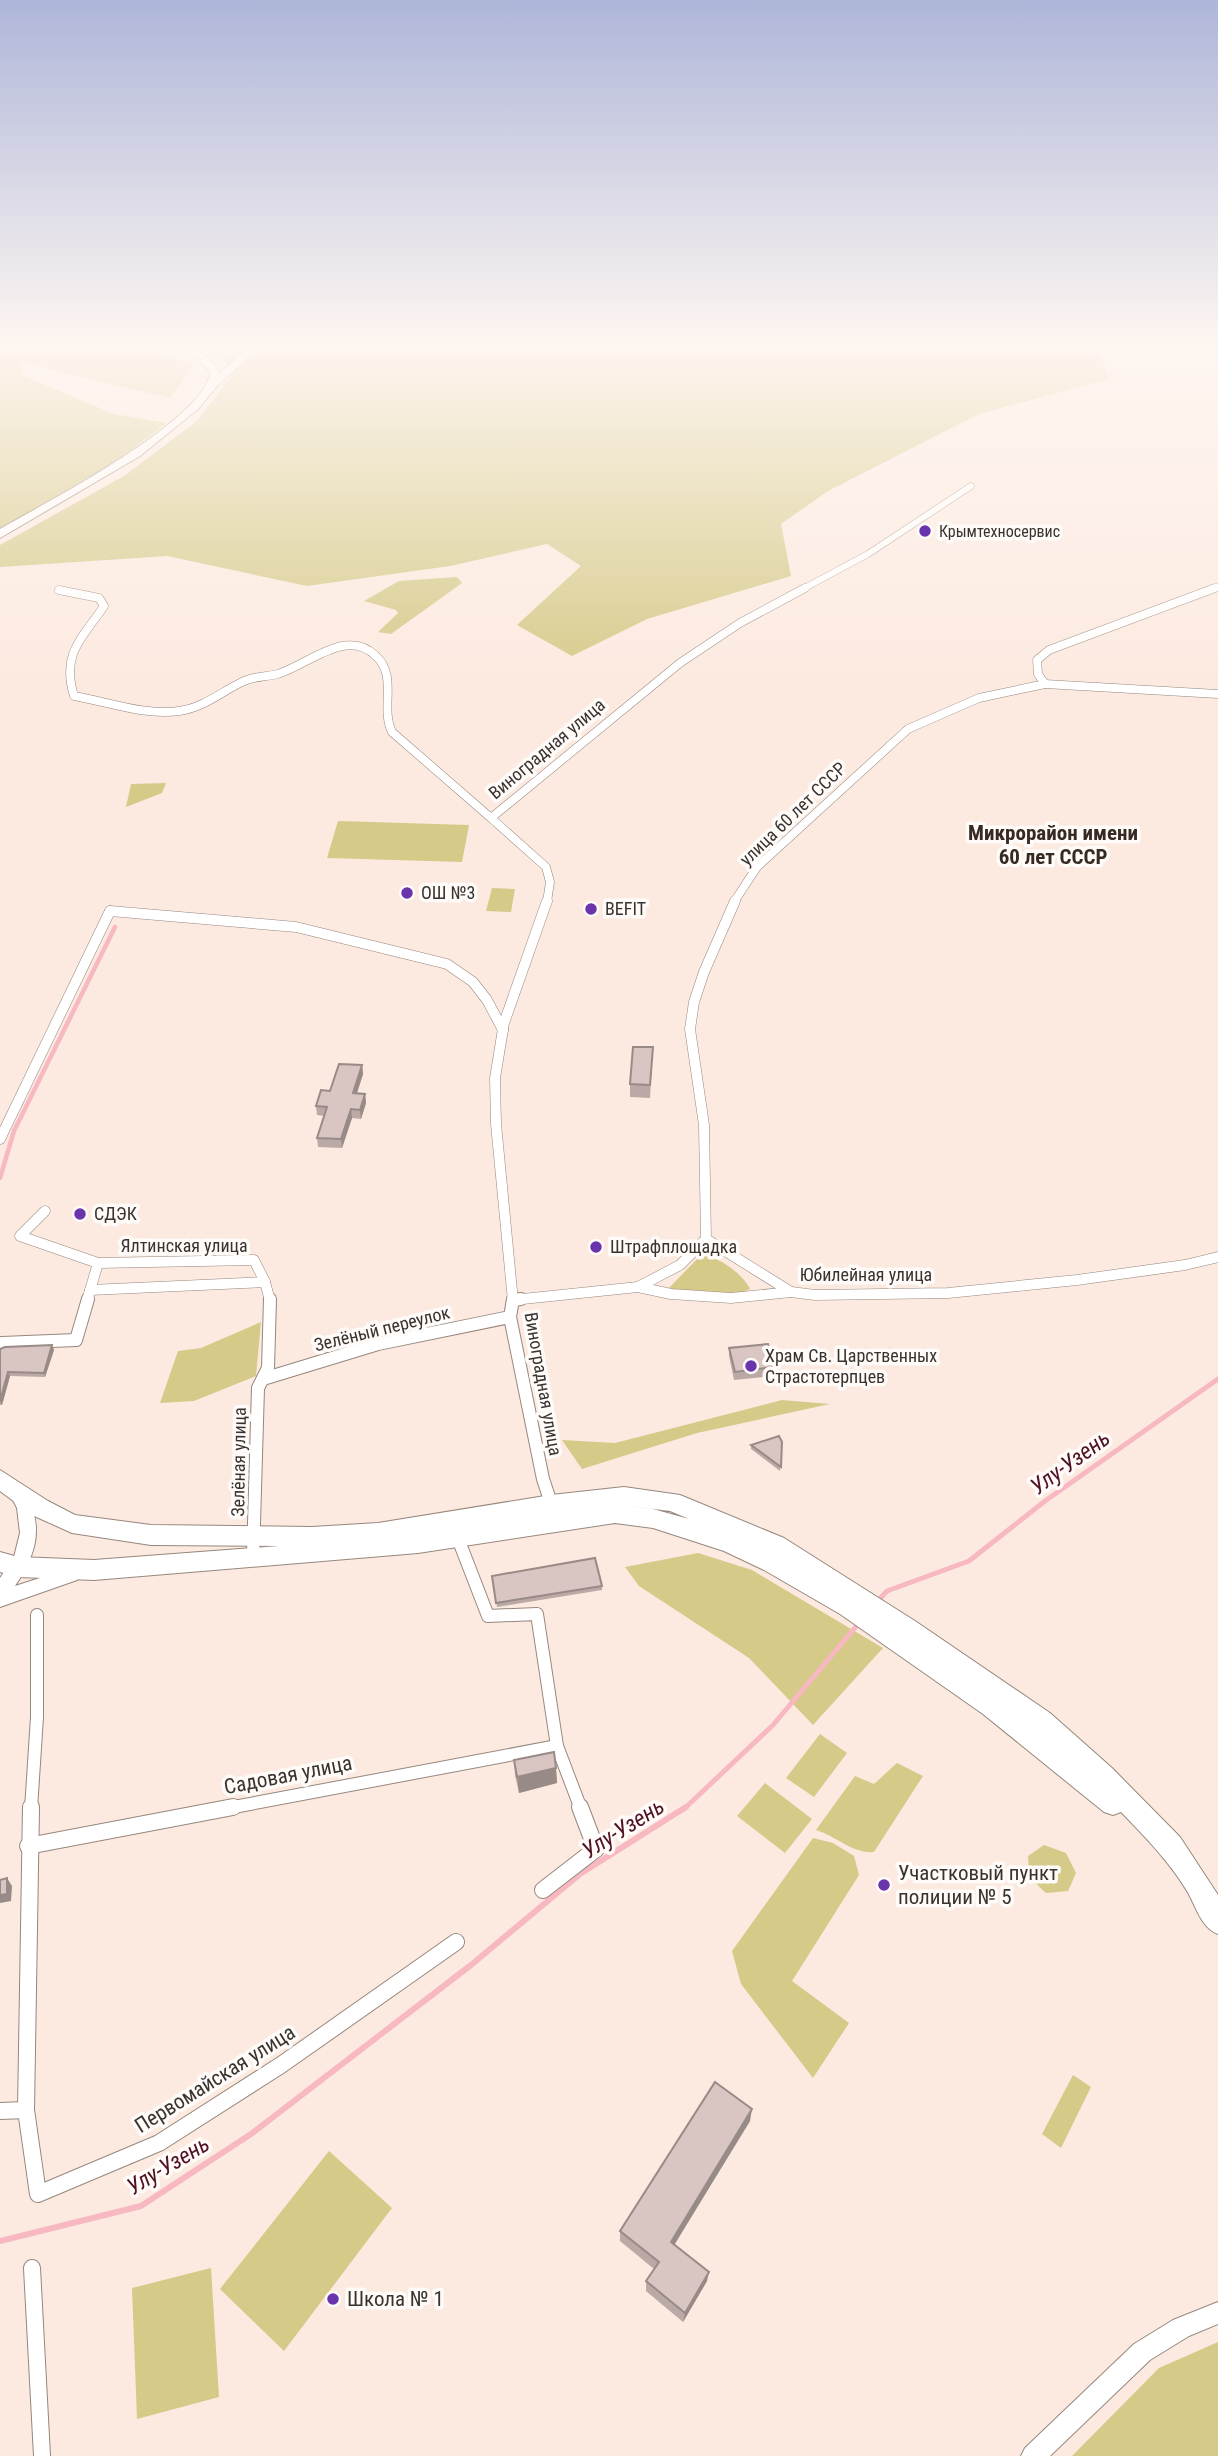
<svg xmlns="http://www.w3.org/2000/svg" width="1218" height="2456" viewBox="0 0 1218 2456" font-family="'Roboto Condensed',sans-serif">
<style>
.green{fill:#d6ca89}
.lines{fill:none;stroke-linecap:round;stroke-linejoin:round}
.stream-far2{stroke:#f8b8c2;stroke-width:4.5}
.stream-far1{stroke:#f8b8c2;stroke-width:5}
.stream{stroke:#f8b8c2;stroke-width:6}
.street-far4-casing{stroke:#96877d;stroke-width:7}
.street-far3-casing{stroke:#96877d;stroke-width:9}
.street-far2-casing{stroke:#96877d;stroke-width:11}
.street-far1-casing{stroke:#96877d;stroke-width:14}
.street-casing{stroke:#96877d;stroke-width:18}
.secondary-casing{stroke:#96877d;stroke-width:2}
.highway-casing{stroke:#96877d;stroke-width:2}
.street-far4{stroke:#fff;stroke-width:6}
.street-far3{stroke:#fff;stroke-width:8}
.street-far2{stroke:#fff;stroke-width:10}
.street-far1{stroke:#fff;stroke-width:12}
.street{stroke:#fff;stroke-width:16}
.secondary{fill:#fff;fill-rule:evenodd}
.highway{fill:#fff;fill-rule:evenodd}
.wall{fill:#bba9a6}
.shaded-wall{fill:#988a87}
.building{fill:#d9c5c1;stroke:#988a87;stroke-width:2}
.poi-dot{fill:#6a35ac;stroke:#fefbf9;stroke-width:2.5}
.labels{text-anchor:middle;stroke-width:7;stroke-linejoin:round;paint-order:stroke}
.far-poi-label{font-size:16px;fill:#39332f;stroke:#fefbf9;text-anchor:start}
.street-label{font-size:18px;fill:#39332f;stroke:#fefbf9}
.poi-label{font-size:18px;fill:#39332f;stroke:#fefbf9;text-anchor:start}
.far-district-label{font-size:21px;font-weight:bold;fill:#372a22;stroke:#fefbf9}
.near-street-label{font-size:21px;fill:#39332f;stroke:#fefbf9}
.near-poi-label{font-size:21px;fill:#39332f;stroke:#fefbf9;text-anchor:start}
.near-water-label{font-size:23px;font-style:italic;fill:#501123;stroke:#fefbf9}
</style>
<rect width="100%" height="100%" fill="#fceae0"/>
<g class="green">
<path d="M0,344H121L194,364L170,398L23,363L21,375L114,414L167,423L116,461L0,529Z"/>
<path d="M195,344H1097L1109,379L979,414L828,491L781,524L791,576L647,619L572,656L517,625L581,566L547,544L450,566L307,586L167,556L0,567V545L124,476L198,420L232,375L226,362Z"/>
<path d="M457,577L462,583L391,634L378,632L398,613L396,610L364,601L399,581Z"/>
<path d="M166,783L162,793L126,807L131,784Z"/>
<path d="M338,821L469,825L462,862L327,858Z"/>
<path d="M492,888L515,889L511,912L486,911Z"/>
<path d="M701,1255C717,1255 744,1275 750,1289C728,1301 692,1292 667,1290Z"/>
<path d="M261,1322L256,1376L194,1401L160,1403L178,1351L201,1348Z"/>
<path d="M782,1400L830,1404L697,1433L582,1469L562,1440L615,1443Z"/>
<path d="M698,1553L752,1570L883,1648L813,1725L749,1658L639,1586L625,1567Z"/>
<path d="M820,1734L847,1753L814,1797L786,1778Z"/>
<path d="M897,1763L923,1776L874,1852C853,1854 836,1836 816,1830L855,1776L874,1784Z"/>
<path d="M765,1783L812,1819L785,1853L737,1816Z"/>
<path d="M813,1838L833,1843L854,1856L859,1875L792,1981L849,2023L813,2078L741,1984L732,1951Z"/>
<path d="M1044,1845L1066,1853L1076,1873L1068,1891L1046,1893L1029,1877L1028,1856Z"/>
<path d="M1073,2075L1091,2087L1061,2148L1042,2134Z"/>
<path d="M329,2151L392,2208L284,2351L220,2289Z"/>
<path d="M211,2268L219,2397L137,2419L132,2288Z"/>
<path d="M1218,2342V2456H1072L1159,2368Z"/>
</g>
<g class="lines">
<path class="stream-far2" d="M0,1178L14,1131L115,927"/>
<g class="stream-far1">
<path d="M876,1603L887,1591L969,1561L1045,1501L1218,1379"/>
<path d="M684,1809L773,1725L859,1623"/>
</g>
<path class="stream" d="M0,2241L141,2206L251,2134L471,1965L580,1874L686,1807"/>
<defs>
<g id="street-far4">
<path d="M801,590L868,554L971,486"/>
<path d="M1210,590L1218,587"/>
</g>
<g id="street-far3">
<path d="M59,590L99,598L104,606C82,639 61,653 74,696C108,702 145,716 179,711C203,708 221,692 242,682C253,676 266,677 278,674C308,665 346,627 376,656C398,676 380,708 392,732L491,818"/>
<path d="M1045,684L1218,694"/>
<path d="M547,902L550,882L546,867L491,818L680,663L740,623L805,588"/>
<path d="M734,902L757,867L908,729L979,698L1045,684L1038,674L1037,660L1049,650L1215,588"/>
</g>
<g id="street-far2">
<path d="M735,901L704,972L694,1002L690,1029L704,1125L706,1239L791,1292"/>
<path d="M110,911L296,927L447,964L473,982L487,1000L503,1030"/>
<path d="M0,1139L110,911"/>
<path d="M45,1211L20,1236L98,1263L254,1260L265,1282L270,1301"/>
<path d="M638,1287L680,1265L706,1239"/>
<path d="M90,1290L265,1282"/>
<path d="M513,1300L638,1287L671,1294L731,1298L791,1292L815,1295L948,1293L1077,1280L1185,1265L1218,1257"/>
<path d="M87,1301L98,1263"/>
<path d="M513,1301L496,1124L495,1078L504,1023L547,901"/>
</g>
<g id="street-far1">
<path d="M513,1299L510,1317L543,1479L553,1509"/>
<path d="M513,1300L521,1299"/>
<path d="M0,1346L2,1343L76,1340L88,1299"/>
<path d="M263,1379L378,1344L510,1317"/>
<path d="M457,1536L488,1616L537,1614L557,1746L581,1809"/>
<path d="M253,1557L258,1388L268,1368L270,1299"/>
<path d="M31,1809L37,1717V1615"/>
<path d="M223,1809L557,1746"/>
</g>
<g id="street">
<path d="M31,1807L26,2110L38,2194L159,2143L281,2065L456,1942"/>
<path d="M28,1846L233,1807"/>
<path d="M543,1890L596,1849L580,1807"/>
<path d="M0,2111L26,2110"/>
<path d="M32,2268L42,2456"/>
</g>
<g id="secondary">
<path d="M19,1489L25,1491C44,1527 37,1553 15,1586L71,1568L77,1570L79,1575L77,1580L0,1607V1578L14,1557L20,1533L17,1508L11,1496L13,1491Z"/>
<path d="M1218,2302V2324L1189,2336L1150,2360L1050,2456H1021L1025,2448L1134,2344L1173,2320Z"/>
</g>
<g id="highway">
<path d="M165,344C187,343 209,353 220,373L252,344H263L218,385L198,409L140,456L0,538V529C43,504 206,420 210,372L195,356Z"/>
<path d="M0,1470L48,1501L75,1515L151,1525L312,1527L378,1523L551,1495L624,1487L680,1495L784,1538L915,1621L1050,1713L1112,1768L1180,1837L1218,1895V1934C1201,1928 1196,1906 1187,1891C1169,1861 1145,1837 1121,1812L1113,1815L1104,1812L983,1714L840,1614L764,1570L724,1551L653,1528L615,1523L418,1553L94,1580L18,1577L0,1572V1552L18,1557L94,1560L279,1546L151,1545L72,1533L32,1515L0,1491ZM621,1505L670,1511L689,1519L653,1509Z"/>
</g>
</defs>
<use href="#street-far4" class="street-far4-casing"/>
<use href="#street-far3" class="street-far3-casing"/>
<use href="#street-far2" class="street-far2-casing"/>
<use href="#street-far1" class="street-far1-casing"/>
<use href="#street" class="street-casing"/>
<use href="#secondary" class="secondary-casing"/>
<use href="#highway" class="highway-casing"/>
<use href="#street-far4" class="street-far4"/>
<use href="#street-far3" class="street-far3"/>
<use href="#street-far2" class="street-far2"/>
<use href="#street-far1" class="street-far1"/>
<use href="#street" class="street"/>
<use href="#secondary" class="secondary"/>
<use href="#highway" class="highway"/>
</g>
<g class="wall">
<path d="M653,1047L650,1098L630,1097V1084Z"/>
<path d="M362,1065L363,1074L357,1093L365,1094L366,1103L361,1119L352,1118L342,1148L318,1147L317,1138L325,1116L317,1115L316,1106L330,1091Z"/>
<path d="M729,1348L774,1367L773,1376L734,1380L729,1356Z"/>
<path d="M0,1349L54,1350L45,1377L10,1376L2,1405H0Z"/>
<path d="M782,1442L780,1471L751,1449V1445Z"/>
<path d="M492,1576L602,1586V1590L497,1607Z"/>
<path d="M514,1760L556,1768L557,1783L519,1793L515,1775Z"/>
<path d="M750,2121L674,2244L707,2281L683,2322L646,2291V2281L654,2269L620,2241V2231Z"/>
</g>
<g class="shaded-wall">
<path d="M362,1065L363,1074L354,1102L353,1093Z"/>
<path d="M365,1094L366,1103L361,1119L360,1110Z"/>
<path d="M351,1109L352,1118L342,1148L341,1139Z"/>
<path d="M52,1345L54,1350L45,1377L44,1373Z"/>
<path d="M8,1372L10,1376L2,1405L0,1401Z"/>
<path d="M556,1768L557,1783L519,1793L517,1777Z"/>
<path d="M7,1878L12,1886L11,1901L0,1903V1895Z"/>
<path d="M752,2109L750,2121L670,2252L671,2242Z"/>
<path d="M709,2272L707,2281L683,2322L685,2313Z"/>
</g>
<g class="building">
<path d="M633,1047H653L650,1085L630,1084Z"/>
<path d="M339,1064L362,1065L353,1093L365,1094L360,1110L351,1109L341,1139L317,1138L327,1107L316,1106L321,1090L330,1091Z"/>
<path d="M768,1344L774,1367L735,1372L729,1348Z"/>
<path d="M52,1345L44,1373L8,1372L0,1401V1349L5,1347Z"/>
<path d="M779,1436L782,1442L781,1467L751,1445Z"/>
<path d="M595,1558L602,1586L496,1603L492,1576Z"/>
<path d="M554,1752L556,1768L517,1777L514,1760Z"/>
<path d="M7,1878V1894L0,1895V1880Z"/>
<path d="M715,2082L752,2109L671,2242L709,2272L685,2313L646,2281L659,2262L620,2231Z"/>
</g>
<linearGradient id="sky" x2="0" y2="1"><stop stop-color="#aeb6d9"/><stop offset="0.5" stop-color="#fef6f1"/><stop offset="1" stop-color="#fef6f1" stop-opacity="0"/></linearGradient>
<rect width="1218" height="688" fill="url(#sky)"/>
<g class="poi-dot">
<circle cx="925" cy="531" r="7"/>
<circle cx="407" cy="893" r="7"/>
<circle cx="591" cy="909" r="7"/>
<circle cx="80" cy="1214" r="7"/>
<circle cx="596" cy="1247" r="7"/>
<circle cx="751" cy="1366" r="7"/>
<circle cx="884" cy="1885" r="7"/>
<circle cx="333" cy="2299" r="7"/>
</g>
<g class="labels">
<g class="far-poi-label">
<text x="939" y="537">Крымтехносервис</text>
</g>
<g class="street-label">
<text transform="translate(547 749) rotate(-40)" y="6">Виноградная улица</text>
<text transform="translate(793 814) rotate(-44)" y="6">улица 60 лет СССР</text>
<text x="184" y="1252">Ялтинская улица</text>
<text x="866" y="1281">Юбилейная улица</text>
<text transform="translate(382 1329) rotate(-14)" y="6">Зелёный переулок</text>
<text transform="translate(543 1384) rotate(80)" y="6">Виноградная улица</text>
<text transform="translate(239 1462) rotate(-89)" y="6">Зелёная улица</text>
</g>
<g class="poi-label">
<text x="421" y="899">ОШ №3</text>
<text x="605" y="915">BEFIT</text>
<text x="94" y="1220">СДЭК</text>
<text x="610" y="1253">Штрафплощадка</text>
<text x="765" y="1362">Храм Св. Царственных<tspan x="765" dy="21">Страстотерпцев</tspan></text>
</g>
<g class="far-district-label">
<text x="1053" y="840">Микрорайон имени<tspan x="1053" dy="24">60 лет СССР</tspan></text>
</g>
<g class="near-street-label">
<text transform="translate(288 1775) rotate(-11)" y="7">Садовая улица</text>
<text transform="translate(215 2079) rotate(-32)" y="7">Первомайская улица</text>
</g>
<g class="near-poi-label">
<text x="898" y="1880">Участковый пункт<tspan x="898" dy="24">полиции № 5</tspan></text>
<text x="347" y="2306">Школа № 1</text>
</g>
<g class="near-water-label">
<text transform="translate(1070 1462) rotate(-36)" y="8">Улу-Узень</text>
<text transform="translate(623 1828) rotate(-32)" y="8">Улу-Узень</text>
<text transform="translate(168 2165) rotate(-31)" y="8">Улу-Узень</text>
</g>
</g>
</svg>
